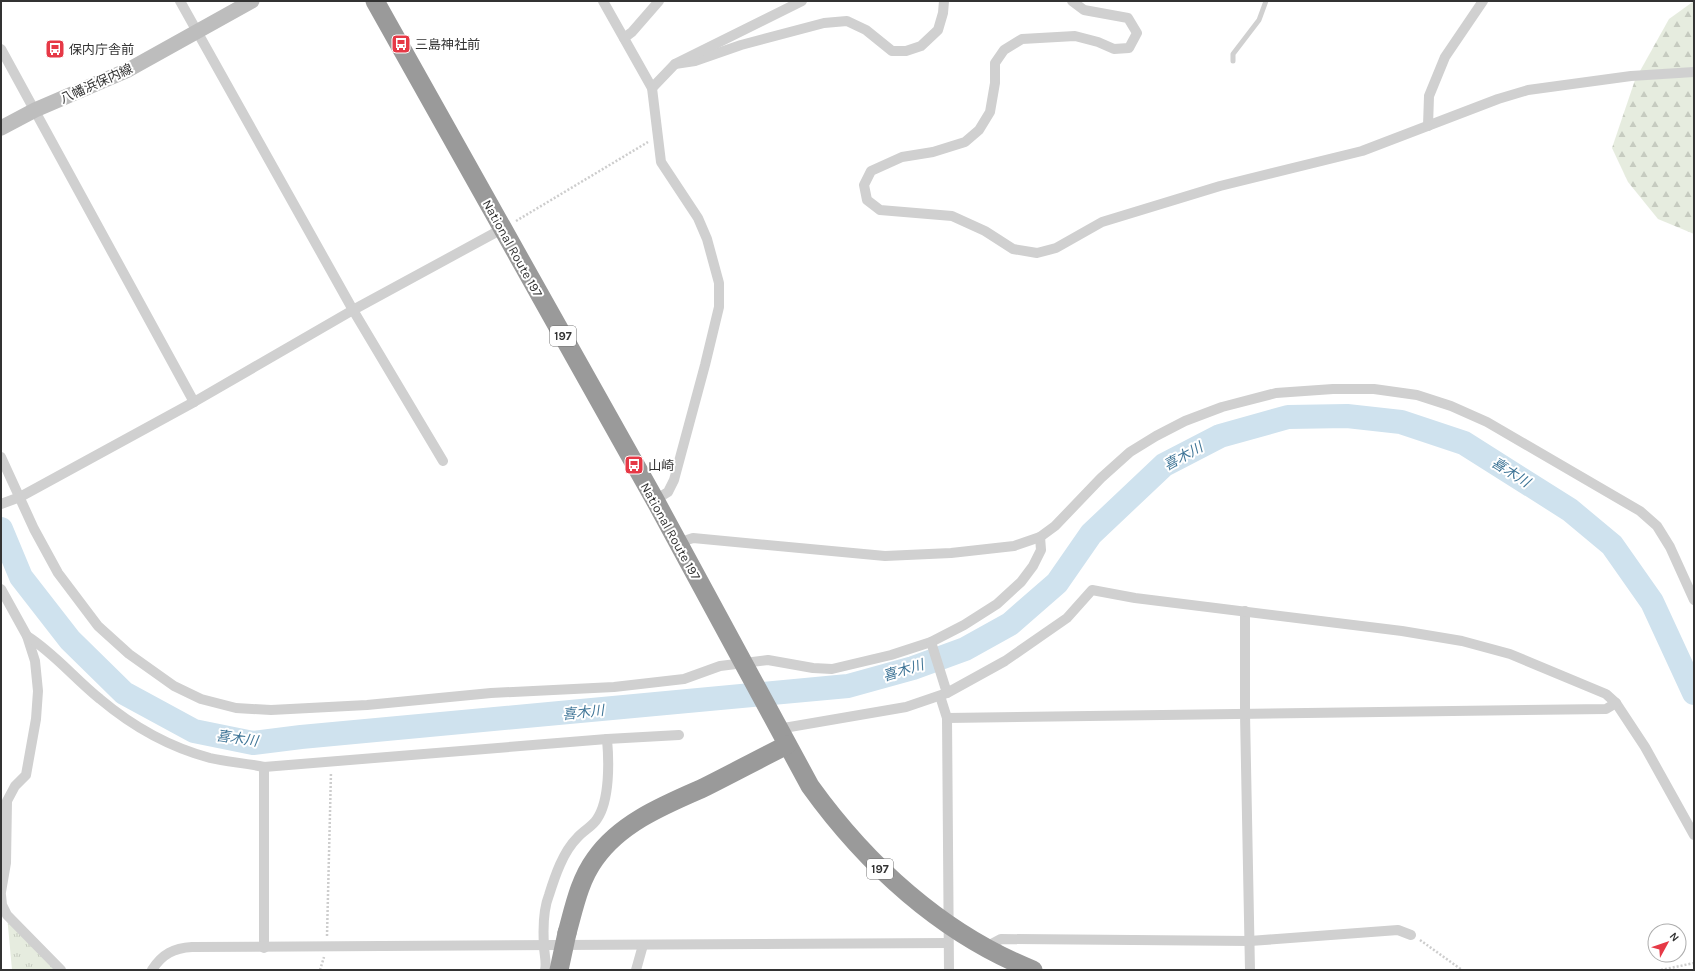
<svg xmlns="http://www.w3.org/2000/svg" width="1695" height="971" viewBox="0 0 1695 971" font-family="Karla,'Noto Sans JP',sans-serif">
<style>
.forest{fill:url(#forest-firs)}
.park{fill:url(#park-tufts)}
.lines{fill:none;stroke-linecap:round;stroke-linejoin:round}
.river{stroke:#cfe2ee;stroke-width:24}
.path{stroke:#cdcdcd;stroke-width:2.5;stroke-dasharray:2 2;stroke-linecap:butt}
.lane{stroke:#d0d0d0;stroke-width:5}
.street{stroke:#d0d0d0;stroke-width:10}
.secondary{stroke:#bdbdbd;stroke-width:15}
.highway{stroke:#9a9a9a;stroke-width:19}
.highway-bridge{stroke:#9a9a9a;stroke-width:19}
.labels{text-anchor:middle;stroke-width:4;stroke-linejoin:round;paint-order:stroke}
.shield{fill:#fff;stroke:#707070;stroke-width:1}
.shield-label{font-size:12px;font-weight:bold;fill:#333}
.poi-label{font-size:13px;fill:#333;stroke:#fff;text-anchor:start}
.street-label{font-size:13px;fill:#333;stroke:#fff}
.water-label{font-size:14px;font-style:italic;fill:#3f7597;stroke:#fff}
</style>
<defs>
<pattern id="forest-firs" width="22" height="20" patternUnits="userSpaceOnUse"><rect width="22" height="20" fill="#e6ecdf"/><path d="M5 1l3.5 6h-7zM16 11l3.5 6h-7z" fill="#c6cbc0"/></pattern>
<pattern id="park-tufts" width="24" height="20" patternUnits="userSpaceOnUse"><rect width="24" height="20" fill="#e6ecdf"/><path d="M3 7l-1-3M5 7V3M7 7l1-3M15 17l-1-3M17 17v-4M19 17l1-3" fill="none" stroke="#c6cbc0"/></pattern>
</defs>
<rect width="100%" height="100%" fill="#fff"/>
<path class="forest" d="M1694,1V234L1658,219L1628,182L1612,148L1635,80L1669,19Z"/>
<path class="park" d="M7,915L61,970H12Z"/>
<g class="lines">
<path class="river" d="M1,529L21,577L70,640L124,693L194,731L253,743L301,737L848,686L913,668L965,649L1010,624L1057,583L1091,534L1164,465L1220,436L1288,417L1347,416L1401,422L1464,443L1570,510L1612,545L1652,602L1694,693"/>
<g class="path">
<path d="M516,221L648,142"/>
<path d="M327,936L331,772"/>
<path d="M1420,940L1462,970"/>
<path d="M320,970L324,957"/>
<path d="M1661,970L1694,963"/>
</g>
<path class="lane" d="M1233,61V54L1259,20L1266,1"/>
<g class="street">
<path d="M180,1L353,310L443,461"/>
<path d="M603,1L652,88L661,162L698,218L707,239L719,283V307L705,365L674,480L668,492L655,500"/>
<path d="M1072,1L1084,10L1128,18L1137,33L1129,48L1114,49L1098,42L1075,36L1022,39L1004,50L995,63V83L990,112L979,130L965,142L933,152L902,157L871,171L864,185L867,200L880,210L952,216L985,231L1013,249L1037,253L1056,248L1102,222L1220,186L1362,151L1498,99L1528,90L1631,76L1694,72"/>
<path d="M624,38L632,32L659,1"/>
<path d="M1,49L194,402"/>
<path d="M675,64L695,61L741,45L824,23L847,21L866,30L892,51H906L921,46L938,30L943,13L944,1"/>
<path d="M652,88L675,64L802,1"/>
<path d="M1428,126L1429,96L1445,57L1483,1"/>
<path d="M1,457L34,529L58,573L98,626L129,654L174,686L201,699L236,708L271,710L367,705L491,693L614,687L684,679L720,666L768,660L813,668L832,669L891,655L931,642L964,625L997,604L1021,582L1033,566L1041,550L1040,537"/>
<path d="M1,504L20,497L194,402L353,310L502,229"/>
<path d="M678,543L693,538L885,556L951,553L1014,546L1040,537L1055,526L1101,478L1130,452L1156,436L1185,421L1222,407L1276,393L1333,389H1374L1417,395L1451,406L1487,422L1640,511L1657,526L1670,547L1694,600"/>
<path d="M1,589L27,636L35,661L38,691L36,719L26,775L15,786L7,801L6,863L1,892"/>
<path d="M1245,611V714L1250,970"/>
<path d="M27,636C54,653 75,679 100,699C132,726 169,747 210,758C227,762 246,763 264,767L607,739L679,735"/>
<path d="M931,642L947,693"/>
<path d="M940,696L947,718L949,970"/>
<path d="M947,718L1606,709L1616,703L1645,747L1694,835"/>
<path d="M778,729L906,707L947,693L1005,661L1067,618L1092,590L1135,598L1402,631L1462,641L1510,654L1606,694L1616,703"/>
<path d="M264,767V948"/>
<path d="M1,895L2,905L7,915L61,970"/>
<path d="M986,947L1001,939L1250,941L1398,930L1411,935"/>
<path d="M152,970C162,954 174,948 192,947L948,943"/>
<path d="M545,970C547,962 544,954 544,946C543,930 543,910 549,895C555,876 563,852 577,838C583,831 593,826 597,819C610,800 609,761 607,739"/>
<path d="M636,970L643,945"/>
</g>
<path class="secondary" d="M1,128L35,110L128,70L252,1"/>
<g class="highway">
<path d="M375,1L655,500L810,786C866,864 942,934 1033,970"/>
<path d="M567,933C574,908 579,881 595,859C620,823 664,805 703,788C731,774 759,759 787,745"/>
</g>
<path class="highway-bridge" d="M559,970L567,933"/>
</g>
<defs>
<symbol id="bus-square" viewBox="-11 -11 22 22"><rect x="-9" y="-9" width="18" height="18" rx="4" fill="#e63946" stroke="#fff"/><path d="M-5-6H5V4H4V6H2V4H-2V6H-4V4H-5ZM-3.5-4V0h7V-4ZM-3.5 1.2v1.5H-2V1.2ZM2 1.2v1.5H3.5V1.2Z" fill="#fff"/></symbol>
</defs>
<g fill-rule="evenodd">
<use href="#bus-square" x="390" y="33" width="22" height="22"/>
<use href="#bus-square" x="44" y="38" width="22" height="22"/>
<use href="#bus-square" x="623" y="454" width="22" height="22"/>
</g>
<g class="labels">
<g class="shield">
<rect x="550" y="326" width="26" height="20" rx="3"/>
<rect x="867" y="859" width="26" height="20" rx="3"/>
</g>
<g class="shield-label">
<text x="563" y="340">197</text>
<text x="880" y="873">197</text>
</g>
<g class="poi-label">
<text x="415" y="49">三島神社前</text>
<text x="69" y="54">保内庁舎前</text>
<text x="648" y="470">山崎</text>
</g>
<g class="street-label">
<text transform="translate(96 83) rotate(-24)" y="5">八幡浜保内線</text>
<text transform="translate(513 248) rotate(61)" y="5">National Route 197</text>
<text transform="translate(671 531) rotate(61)" y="5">National Route 197</text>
</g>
<g class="water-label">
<text transform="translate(1183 456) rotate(-29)" y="5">喜木川</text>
<text transform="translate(1511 472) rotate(32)" y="5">喜木川</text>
<text transform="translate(903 670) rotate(-17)" y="5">喜木川</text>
<text transform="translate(583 712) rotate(-6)" y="5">喜木川</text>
<text transform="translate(237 738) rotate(8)" y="5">喜木川</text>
</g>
</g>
<rect width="1695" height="971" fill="none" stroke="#333333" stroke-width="4"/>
<g transform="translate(1667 943) rotate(50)"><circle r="19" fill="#ffffff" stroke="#adadad"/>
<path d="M0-3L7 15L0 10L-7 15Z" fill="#e63946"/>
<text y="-6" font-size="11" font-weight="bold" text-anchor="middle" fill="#333333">N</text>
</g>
</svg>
